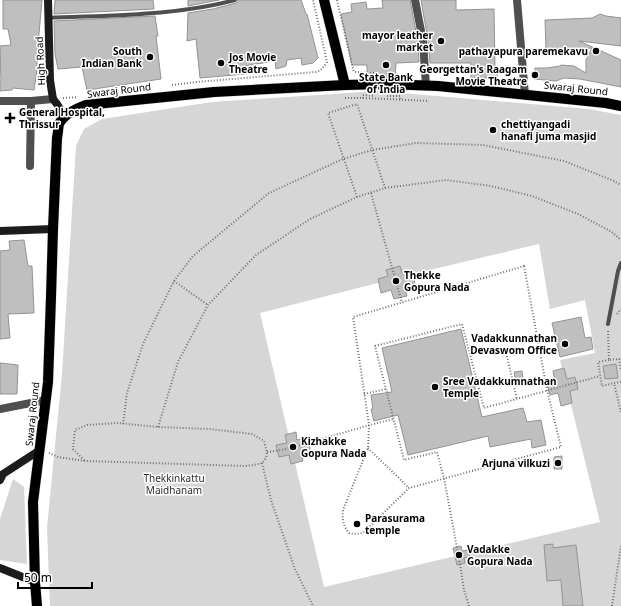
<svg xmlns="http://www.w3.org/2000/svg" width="621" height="606" viewBox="0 0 621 606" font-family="'Noto Sans',sans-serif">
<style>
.green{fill:#d6d6d6;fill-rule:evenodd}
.building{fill:#bfbfbf;stroke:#939393}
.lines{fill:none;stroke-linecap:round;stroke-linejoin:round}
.primary-casing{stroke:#dbdbdb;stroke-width:11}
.path{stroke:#717171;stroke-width:2;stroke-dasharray:1 2;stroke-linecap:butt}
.lane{stroke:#4f4f4f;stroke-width:4}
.street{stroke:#4f4f4f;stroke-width:8}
.secondary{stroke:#1c1c1c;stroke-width:8}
.primary{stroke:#000;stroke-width:10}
.poi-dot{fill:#000;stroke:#fff;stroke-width:1.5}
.labels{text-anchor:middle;stroke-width:3;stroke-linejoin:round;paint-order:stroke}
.poi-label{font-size:10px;font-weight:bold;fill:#000;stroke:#fff;text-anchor:start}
.street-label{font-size:10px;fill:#000;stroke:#fff}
.park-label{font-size:10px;fill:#2d2d2d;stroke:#fff}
</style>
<rect width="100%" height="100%" fill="#fff"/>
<g class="green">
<path d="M378,91L589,109L621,115V606H50L47,528L62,374L76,146L84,129L102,119L212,102ZM539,244L550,309L585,300L595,353L560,360L600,522L324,587L260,313L417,273Z"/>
<path d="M13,479L24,487L27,564L0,560V519Z"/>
</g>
<g class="building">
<path d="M3,0H42L37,56V70L34,90L13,88L12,90L0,91V82H1L0,46L11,45L8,29H3Z"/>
<path d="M55,0H153L154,9L54,14Z"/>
<path d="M188,0H219L188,6Z"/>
<path d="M238,0H301L306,14H307L318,58L313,63L302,65L301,58L287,60L286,66L276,69L275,61L244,66L245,74L200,78L196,39L187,41L188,13L213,9L236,3L238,2Z"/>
<path d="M382,0H410L418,42L419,62L396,63L395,78L367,77V65H352L341,14L352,12L351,4L366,2L367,9L383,8Z"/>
<path d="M421,0H456V10L494,9L495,68H498L497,78H471V63H430L428,40Z"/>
<path d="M600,14L606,16L621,18V46L579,41L621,60V87L580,79L564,78L556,81L534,79L535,68H547L560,66L561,65L574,66L586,73V60L592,48L546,52L545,20L592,18Z"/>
<path d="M155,16L158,36H156L161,79L87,90L82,67L58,69L55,54L54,21Z"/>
<path d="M24,240L28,266H32L34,313L8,314L10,338L0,339V251L10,250L9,241Z"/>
<path d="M400,266L402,273L411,270L415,283L404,286L407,296L394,299L391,290L381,293L378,279L388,276L386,270Z"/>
<path d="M581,317L585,338L591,337L593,349L560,357L552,323Z"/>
<path d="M461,329L482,417L523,408L527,422L541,420L546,445L532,448L531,439L490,447L488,436L408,455L398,415L374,421L371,409H373L371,395L392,392L382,348Z"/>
<path d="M0,363L18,365L17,394H0Z"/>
<path d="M616,364L618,378L605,379L603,366Z"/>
<path d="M564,368L567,379L575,377L578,389L570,391L572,403L561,406L558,393L550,395L547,384L555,382L553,371Z"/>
<path d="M522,371L523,381L516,382L514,372Z"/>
<path d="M296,432L297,440L307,437L310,449L301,452L303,461L291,464L289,455L279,457L276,445L287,443L285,435Z"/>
<path d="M562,456V469H554V457Z"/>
<path d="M553,544V548L576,545L583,606H563L561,580L547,581L544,545Z"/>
<path d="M461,546L462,551L468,550L470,557L464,558L465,563L457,565L453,548Z"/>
</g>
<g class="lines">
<defs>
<g id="primary">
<path d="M324,0L345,85"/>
<path d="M37,606L35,582L33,502L48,382L51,297L53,229L57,138C58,134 58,128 59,124C64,114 76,109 86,105L214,92L345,85L386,84L438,86L606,103L621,106"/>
</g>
</defs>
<use href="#primary" class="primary-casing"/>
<g class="path">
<path d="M337,0L353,69L354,72L374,73"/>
<path d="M172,85L197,82L316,72C322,70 324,67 327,62L313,0"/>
<path d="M387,96H400V99"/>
<path d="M63,98L78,97"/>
<path d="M345,98H363L429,101"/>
<path d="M363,98V95L375,96"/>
<path d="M371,193L402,303"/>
<path d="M357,197L328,113L357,104L385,188"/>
<path d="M524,266L547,390L561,447L409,488L363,533L356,534L349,533C343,526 342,518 343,510L368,448L369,425L353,317Z"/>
<path d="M174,281L208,305"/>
<path d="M617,314L621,309"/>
<path d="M608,331L609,360L619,359L621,370"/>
<path d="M507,356L517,400"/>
<path d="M609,360L598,362L602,386L614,383"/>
<path d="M621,382L614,383L621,413"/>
<path d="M364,394L386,389"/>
<path d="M123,424L127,393L143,344L174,281L193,256L269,193L343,159L372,150L416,143L483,145L564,161L614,181L621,185"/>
<path d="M158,427L178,362L208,305L256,255L310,219L357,197L385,188L446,180L491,186L532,196L578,214L612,232L621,240"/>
<path d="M368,448L409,488"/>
<path d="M267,452C288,450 308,443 328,437C350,431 371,424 394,419"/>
<path d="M49,453L58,457L85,461L245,466L254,465L262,463L266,458L267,452L264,441L252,434L210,429L158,427L118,423L87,425L75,430L73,449L85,461"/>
<path d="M262,463L271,500L295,569L313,606"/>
<path d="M469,606L464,590L460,564L444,478L437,452L404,460L375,346L462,324L484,408L600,376"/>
<path d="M612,606L621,546"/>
</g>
<g class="lane">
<path d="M48,18C111,15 175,16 235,0"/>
<path d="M608,324L618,271L621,263"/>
</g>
<g class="street">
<path d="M415,0L423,41L426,86"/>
<path d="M517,0L525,95"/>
<path d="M0,101H31L53,99"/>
<path d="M30,166L31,101"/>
<path d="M0,409L46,400"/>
</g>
<g class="secondary">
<path d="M48,0L50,80L53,99L57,104L65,117"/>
<path d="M0,231L53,229"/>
<path d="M0,480L3,474L40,450"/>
<path d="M0,568L35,582"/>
</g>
<use href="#primary" class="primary"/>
</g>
<g class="poi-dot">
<circle cx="441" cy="41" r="4"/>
<circle cx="596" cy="51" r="4"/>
<circle cx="150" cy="57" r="4"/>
<circle cx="221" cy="63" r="4"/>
<circle cx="386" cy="65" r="4"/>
<circle cx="535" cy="75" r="4"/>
<path d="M8 112h4v4h4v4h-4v4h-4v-4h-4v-4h4z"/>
<circle cx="493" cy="130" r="4"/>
<circle cx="396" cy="281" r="4"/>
<circle cx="565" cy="344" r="4"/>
<circle cx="435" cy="387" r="4"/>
<circle cx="293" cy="447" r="4"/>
<circle cx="558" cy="463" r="4"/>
<circle cx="357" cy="524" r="4"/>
<circle cx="459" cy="555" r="4"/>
</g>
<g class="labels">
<g class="poi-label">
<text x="433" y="39" text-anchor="end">mayor leather<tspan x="433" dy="12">market</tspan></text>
<text x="142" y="55" text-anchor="end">South<tspan x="142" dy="12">Indian Bank</tspan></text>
<text x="588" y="55" text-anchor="end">pathayapura paremekavu</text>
<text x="229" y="61">Jos Movie<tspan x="229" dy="12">Theatre</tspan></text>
<text x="527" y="73" text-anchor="end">Georgettan's Raagam<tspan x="527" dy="12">Movie Theatre</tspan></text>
<text x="386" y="81" text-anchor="middle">State Bank<tspan x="386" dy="12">of India</tspan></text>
<text x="19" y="116">General Hospital,<tspan x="19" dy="12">Thrissur</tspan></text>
<text x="501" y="128">chettiyangadi<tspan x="501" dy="12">hanafi juma masjid</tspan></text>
<text x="404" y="279">Thekke<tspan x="404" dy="12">Gopura Nada</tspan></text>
<text x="557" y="342" text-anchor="end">Vadakkunnathan<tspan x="557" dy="12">Devaswom Office</tspan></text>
<text x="443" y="385">Sree Vadakkumnathan<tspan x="443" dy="12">Temple</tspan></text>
<text x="301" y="445">Kizhakke<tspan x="301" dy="12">Gopura Nada</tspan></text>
<text x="550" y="467" text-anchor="end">Arjuna vilkuzi</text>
<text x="365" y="522">Parasurama<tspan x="365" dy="12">temple</tspan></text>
<text x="467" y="553">Vadakke<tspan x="467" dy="12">Gopura Nada</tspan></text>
</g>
<g class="street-label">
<text transform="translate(40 61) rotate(-93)" y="4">High Road</text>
<text transform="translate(576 88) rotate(6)" y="4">Swaraj Round</text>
<text transform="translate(119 90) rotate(-7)" y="4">Swaraj Round</text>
<text transform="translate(32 414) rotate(-84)" y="4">Swaraj Round</text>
</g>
<g class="park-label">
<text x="174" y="482">Thekkinkattu<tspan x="174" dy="12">Maidhanam</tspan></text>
</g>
</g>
<path d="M18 582v6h74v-6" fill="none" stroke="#000000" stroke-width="2"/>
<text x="24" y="582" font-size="12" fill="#000000" stroke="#ffffff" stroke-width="3" paint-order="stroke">50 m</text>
</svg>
